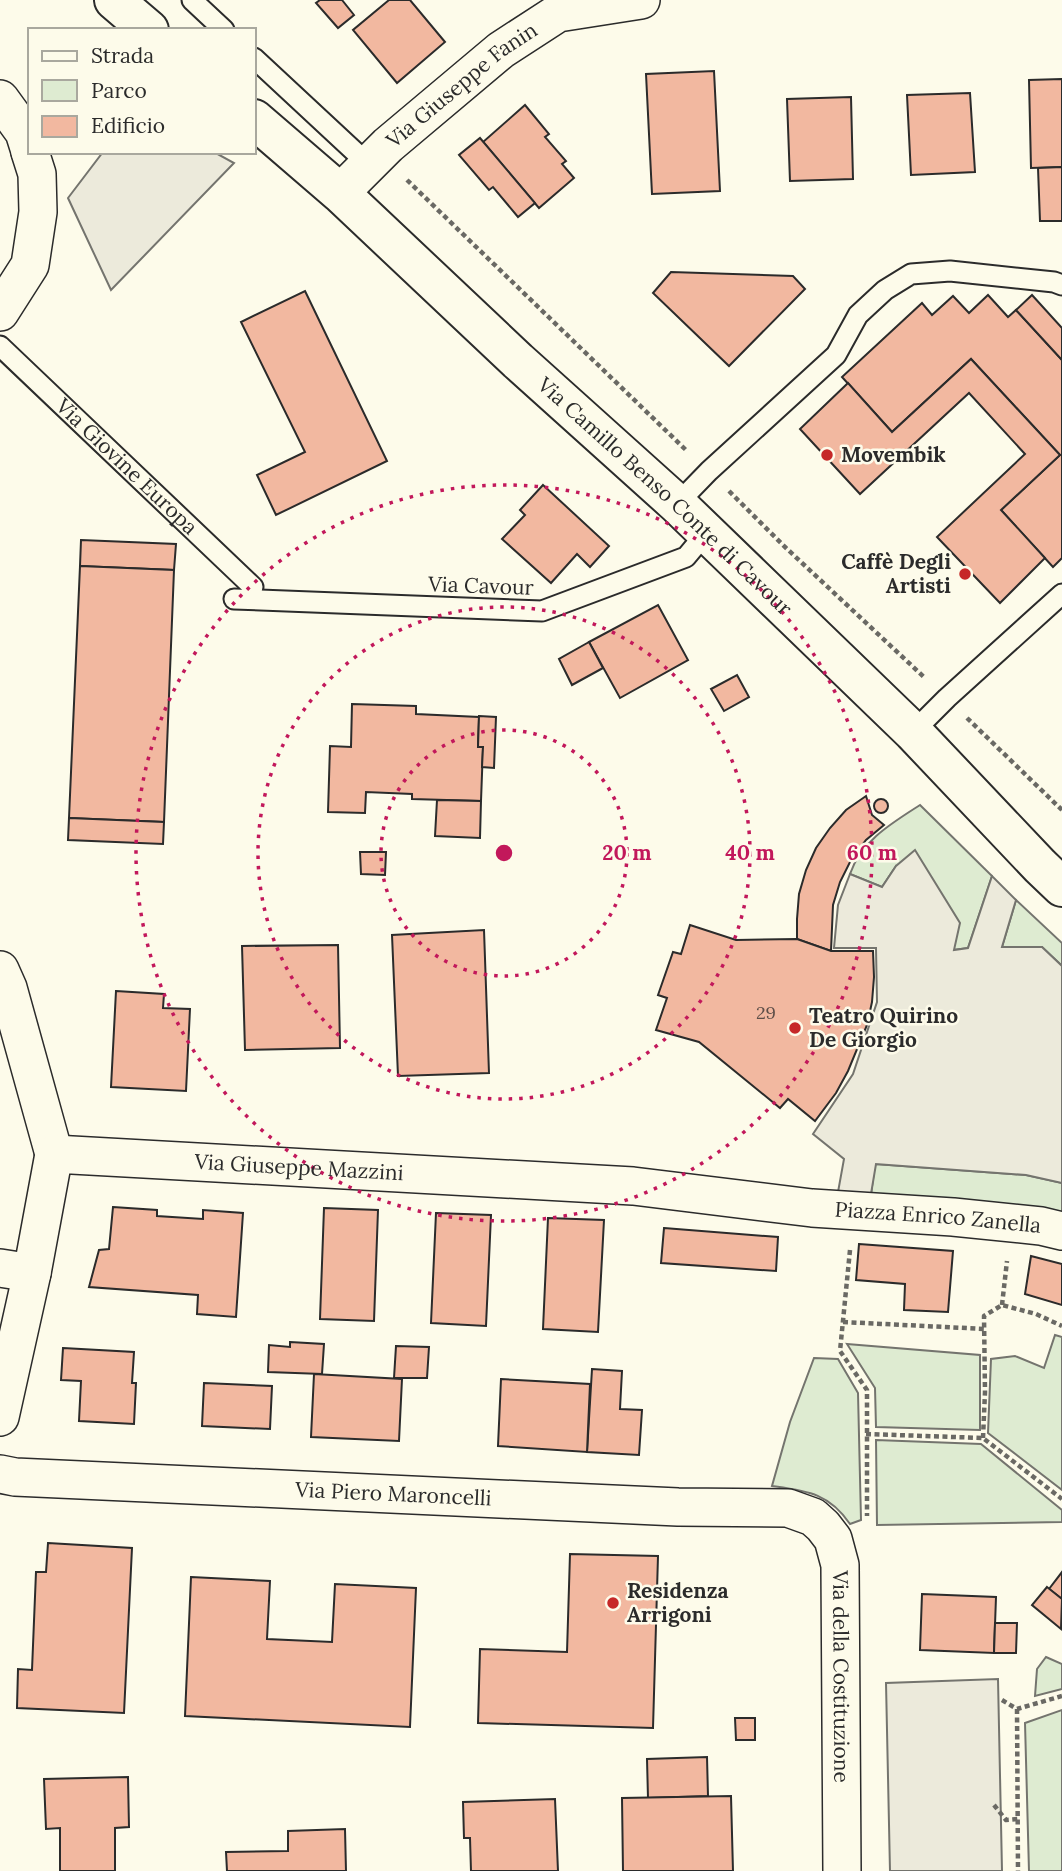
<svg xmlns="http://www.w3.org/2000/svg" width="1062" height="1871" viewBox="0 0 1062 1871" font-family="Lora,serif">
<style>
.green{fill:#deebd1;stroke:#74746e;stroke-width:2}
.parking{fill:#eceadb;stroke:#74746e;stroke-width:2}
.building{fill:#f2b8a0;stroke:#2b2b2b;stroke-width:2}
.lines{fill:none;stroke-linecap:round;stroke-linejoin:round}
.lane-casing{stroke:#2b2b2b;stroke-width:23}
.street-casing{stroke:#2b2b2b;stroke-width:40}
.primary-casing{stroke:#2b2b2b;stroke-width:42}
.path{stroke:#6a6964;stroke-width:4.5;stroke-dasharray:5 3.5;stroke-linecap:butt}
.lane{stroke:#fdfbea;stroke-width:19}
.street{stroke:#fdfbea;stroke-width:37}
.primary{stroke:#fdfbea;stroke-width:38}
.ring{fill:none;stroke:#c2185b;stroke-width:3.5;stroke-dasharray:3.5 7}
.poi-dot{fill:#c62828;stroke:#fdfbea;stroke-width:2.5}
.labels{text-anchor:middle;stroke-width:5;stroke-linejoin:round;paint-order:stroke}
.number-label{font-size:18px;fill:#5d4e48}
.street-label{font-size:21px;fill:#2b2b2b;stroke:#fdfbea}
.poi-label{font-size:21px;font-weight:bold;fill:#2b2b2b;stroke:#fdfbea;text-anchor:start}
.centre{fill:#c2185b;stroke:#fdfbea;stroke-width:3.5}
.ring-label{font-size:21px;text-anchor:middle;font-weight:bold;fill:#c2185b;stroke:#fdfbea;stroke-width:5;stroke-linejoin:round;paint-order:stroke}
</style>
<rect width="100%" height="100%" fill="#fdfbea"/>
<g class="green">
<path d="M920,805L992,876L968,948L953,950L896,866L882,887L850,874C861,841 892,823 920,805Z"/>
<path d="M1016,900L1062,943V966L1042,947H1002Z"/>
<path d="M875,1164L1026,1175L1062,1183V1215L871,1194Z"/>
<path d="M1055,1335L1062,1337V1490L988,1433L991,1359L1015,1356L1044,1368Z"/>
<path d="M847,1344L980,1355V1430L876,1427L875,1388Z"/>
<path d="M814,1358L838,1359L858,1393L861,1520L850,1524C829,1493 807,1491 772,1486L790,1422Z"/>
<path d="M876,1440L981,1444L1062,1510V1522L877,1525Z"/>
<path d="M1046,1657L1062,1664V1689L1035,1696L1037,1669Z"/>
<path d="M1062,1710V1871H1029L1025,1723Z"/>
</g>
<g class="parking">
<path d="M103,152H214L234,163L111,290L68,198Z"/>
<path d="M915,850L960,923L954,950L968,948L992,876L1016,900L1002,947H1042L1062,966V1183L1026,1175L876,1164L871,1194L838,1192L844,1159L813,1134L853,1074L877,1002L876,948H834L838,905L850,874L882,887L896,866Z"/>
<path d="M998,1679L1002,1871H890L886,1683Z"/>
</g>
<g class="building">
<path d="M320,0H342L354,15L338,28L316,3Z"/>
<path d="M389,0H410L445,42L397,83L353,30Z"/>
<path d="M714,71L720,191L652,194L646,74Z"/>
<path d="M1062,79V167L1031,168L1029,80Z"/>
<path d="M970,93L975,172L911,175L907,95Z"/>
<path d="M851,97L853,179L790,181L787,99Z"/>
<path d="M525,105L549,134L545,137L566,161L562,164L574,178L539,208L483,142Z"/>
<path d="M480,138L535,203L518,217L493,187L489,190L459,155Z"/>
<path d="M1062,167V221H1040L1038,168Z"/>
<path d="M671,272L793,276L805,289L729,366L653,293Z"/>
<path d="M305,291L387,461L276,515L257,475L305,452L241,322Z"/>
<path d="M988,295L1008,317L1016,310L1062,360V558L1053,567L1001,510L1060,455L971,359L892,432L842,377L922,303L932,315L953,296L969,313Z"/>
<path d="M1032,295L1062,328V360L1016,310Z"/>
<path d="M971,359L1060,455L1001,510L1045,558L1000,603L937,537L1025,454L969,393L860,494L800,429L848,383L892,432Z"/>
<path d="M543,485L609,546L590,567L577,554L551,583L502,539L525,515L520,510Z"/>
<path d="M81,540L176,544L174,570L80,566Z"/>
<path d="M80,566L174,570L164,822L69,818Z"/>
<path d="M658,605L688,660L620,698L589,642Z"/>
<path d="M589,642L603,668L572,685L559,659Z"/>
<path d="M737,675L749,697L724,711L711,689Z"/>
<path d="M352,704L416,706V714L479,717L478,747H483L481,801L412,799V794L366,792L365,813L328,812L330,746L351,747Z"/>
<path d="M479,716L496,717L494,768L482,767L483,747H478Z"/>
<path d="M866,796L872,815L884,825L866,840L851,860L840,882L833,905L831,951L797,939V919L799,894L806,870L816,848L830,828L846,810Z"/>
<circle cx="881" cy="806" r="7"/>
<path d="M437,800L481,801L480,838L435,836Z"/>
<path d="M69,818L164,822L163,844L68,840Z"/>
<path d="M360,852H386L385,875L361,874Z"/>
<path d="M690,925L736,940L797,939L831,951H873L874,977L872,1002L867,1025L848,1071L836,1093L815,1121L788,1099L780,1108L699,1042L656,1030L667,998L658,995L673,952L681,954Z"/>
<path d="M484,930L489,1073L398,1076L392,935Z"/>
<path d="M338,945L340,1048L245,1050L242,946Z"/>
<path d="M116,991L164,994L163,1008L190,1009L186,1091L111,1087Z"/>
<path d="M113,1207L157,1210V1216L203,1219V1210L243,1213L236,1317L197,1314L198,1295L89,1287L99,1250L109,1249Z"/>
<path d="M324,1208L378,1210L374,1321L320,1319Z"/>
<path d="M436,1213L491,1215L486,1326L431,1323Z"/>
<path d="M548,1218L604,1220L598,1332L543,1329Z"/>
<path d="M664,1228L778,1237L776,1271L661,1263Z"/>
<path d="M859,1244L953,1251L948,1312L904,1310L905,1284L856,1280Z"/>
<path d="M1031,1256L1062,1264V1305L1025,1294Z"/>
<path d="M290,1342L324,1344L322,1374L268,1372L269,1345L290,1347Z"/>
<path d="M396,1346L429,1347L427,1378H394Z"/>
<path d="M63,1348L134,1352L132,1383H136L134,1424L79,1421L81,1381L61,1380Z"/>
<path d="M592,1369L622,1371L620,1409L642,1410L639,1455L587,1452Z"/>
<path d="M314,1374L402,1379L399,1441L311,1437Z"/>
<path d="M501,1379L590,1384L587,1452L498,1446Z"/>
<path d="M204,1383L272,1386L270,1429L202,1426Z"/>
<path d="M48,1543L132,1548L124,1713L17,1708L18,1669L32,1670L36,1572H46Z"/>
<path d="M570,1554L658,1556L653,1728L478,1723L480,1649L567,1652Z"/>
<path d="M1062,1572V1599L1049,1589Z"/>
<path d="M191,1577L270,1581L267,1639L332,1642L335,1584L416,1588L410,1727L185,1716Z"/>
<path d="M1047,1587L1062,1599L1061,1629L1032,1605Z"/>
<path d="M922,1594L996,1597L994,1653L920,1650Z"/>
<path d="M995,1623H1017L1016,1653H994Z"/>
<path d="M735,1718H755V1740H736Z"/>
<path d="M707,1757L708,1796L648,1798L647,1759Z"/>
<path d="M128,1777L129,1827L115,1828V1871H60V1828L46,1829L44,1779Z"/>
<path d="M731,1796L733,1871H623L622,1798Z"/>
<path d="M555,1799L558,1871H471L470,1838H464L463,1802Z"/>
<path d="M345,1829L346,1871H227L226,1852L288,1851V1831Z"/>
</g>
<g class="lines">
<defs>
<g id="lane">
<path d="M192,0L224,30"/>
<path d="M254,58L368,164"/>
<path id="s1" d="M0,346L253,587"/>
<path d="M677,504L709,471L836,355L858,315L885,290L911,274L950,271L1054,282L1062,285"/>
<path d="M234,599L542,611L686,557L706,533"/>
<path d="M913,732L947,698L1062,594"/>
</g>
<g id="street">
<path d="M0,99L24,132L30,151"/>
<path id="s2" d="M340,193L388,145L501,50L558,13L641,0"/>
<path d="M0,312L30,265L38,212L37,174L30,152"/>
<path d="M0,970L8,988L54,1154"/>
<path d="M0,1268L32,1273"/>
<path id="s3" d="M0,1417L32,1273L54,1154L633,1186L812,1208L953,1217L1041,1226L1062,1231"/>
<path id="s4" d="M0,1474L15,1477L678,1507L788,1508L813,1517L823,1526L833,1539L840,1565L842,1871"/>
</g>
<g id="primary">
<path d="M114,0L149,30"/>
<path id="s5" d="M254,119L340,193L518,361L677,504L913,732L1040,866L1062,887"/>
</g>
</defs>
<use href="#lane" class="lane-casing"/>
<use href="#street" class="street-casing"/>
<use href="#primary" class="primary-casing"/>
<g class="path">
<path d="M407,180L687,451"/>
<path d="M729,491L785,547L925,678"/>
<path d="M967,718L1062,810"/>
<path d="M850,1250L840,1351L867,1390V1516"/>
<path d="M1002,1305L1007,1261"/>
<path d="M843,1322L985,1329"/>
<path d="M866,1434L983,1438L1062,1499"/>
<path d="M983,1438L985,1392L984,1316L1002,1305L1036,1314L1062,1326"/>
<path d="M1002,1700L1017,1709L1062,1696"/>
<path d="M1017,1709L1018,1871"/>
<path d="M994,1805L1006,1820L1018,1819"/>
</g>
<use href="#lane" class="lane"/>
<use href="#street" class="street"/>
<use href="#primary" class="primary"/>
</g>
<g class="ring">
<circle cx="504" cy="853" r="123"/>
<circle cx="504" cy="853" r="246"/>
<circle cx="504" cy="853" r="368"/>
</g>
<g class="poi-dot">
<circle cx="827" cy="455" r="7"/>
<circle cx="965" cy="574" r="7"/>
<circle cx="795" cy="1028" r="7"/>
<circle cx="613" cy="1603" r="7"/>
</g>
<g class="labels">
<g class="number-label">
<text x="766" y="1019">29</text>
</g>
<g class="street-label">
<text dy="7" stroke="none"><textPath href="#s2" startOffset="163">Via Giuseppe Fanin</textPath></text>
<text dy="7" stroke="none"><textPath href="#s1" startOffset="175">Via Giovine Europa</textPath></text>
<text dy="7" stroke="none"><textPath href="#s5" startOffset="558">Via Camillo Benso Conte di Cavour</textPath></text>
<text transform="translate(481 586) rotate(2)" y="7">Via Cavour</text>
<text dy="7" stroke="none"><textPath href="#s3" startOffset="514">Via Giuseppe Mazzini</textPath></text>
<text dy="7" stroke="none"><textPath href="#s3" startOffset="1155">Piazza Enrico Zanella</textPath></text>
<text dy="7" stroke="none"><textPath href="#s4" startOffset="394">Via Piero Maroncelli</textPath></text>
<text dy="7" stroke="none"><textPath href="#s4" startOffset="984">Via della Costituzione</textPath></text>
</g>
<g class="poi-label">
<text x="841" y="462">Movembik</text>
<text x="951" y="569" text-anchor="end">Caffè Degli<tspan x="951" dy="24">Artisti</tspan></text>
<text x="809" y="1023">Teatro Quirino<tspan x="809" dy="24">De Giorgio</tspan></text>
<text x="627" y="1598">Residenza<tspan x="627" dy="24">Arrigoni</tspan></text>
</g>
</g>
<circle cx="504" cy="853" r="10" class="centre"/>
<g class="ring-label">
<text x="627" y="860">20 m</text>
<text x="750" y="860">40 m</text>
<text x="872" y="860">60 m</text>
</g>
<rect x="28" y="28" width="228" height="126" fill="#fdfbea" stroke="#a9a89e" stroke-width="2"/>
<rect x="42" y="51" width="35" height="10" fill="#fdfbea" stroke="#a9a89e" stroke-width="2"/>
<text x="91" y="63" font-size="21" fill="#2b2b2b">Strada</text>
<rect x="42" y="80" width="35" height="21" fill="#deebd1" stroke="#a9a89e" stroke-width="2"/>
<text x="91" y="98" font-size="21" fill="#2b2b2b">Parco</text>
<rect x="42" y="116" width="35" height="21" fill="#f2b8a0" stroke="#a9a89e" stroke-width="2"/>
<text x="91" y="133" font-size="21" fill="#2b2b2b">Edificio</text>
</svg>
